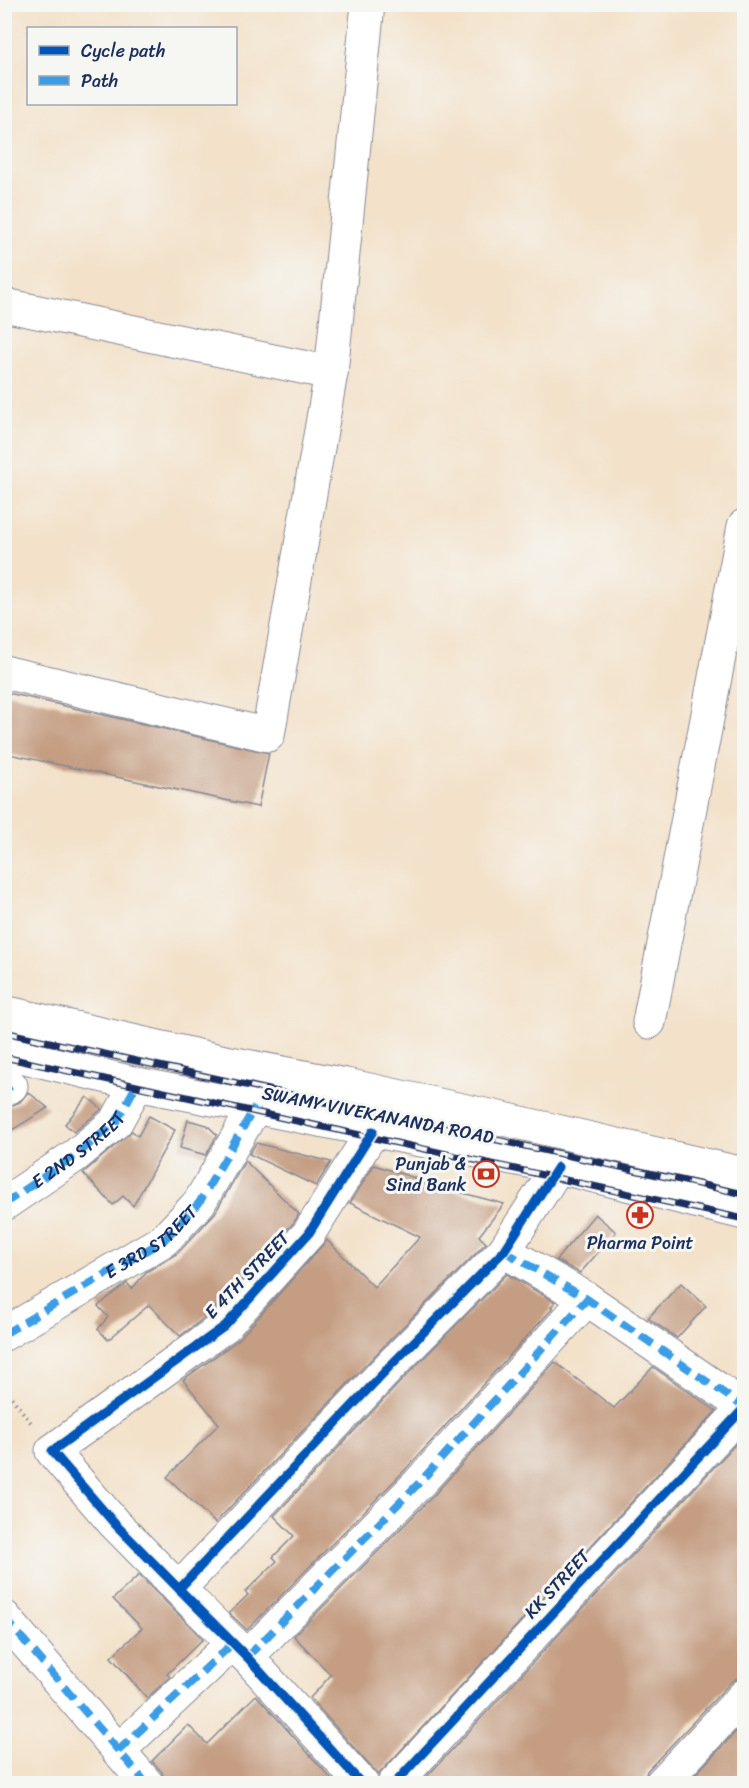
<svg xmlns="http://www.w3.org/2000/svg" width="749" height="1788" viewBox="0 0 749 1788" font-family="Sriracha,sans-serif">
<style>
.building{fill:#c49d82}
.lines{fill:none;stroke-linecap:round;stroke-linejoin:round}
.minor-casing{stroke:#878894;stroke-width:35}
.major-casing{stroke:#878894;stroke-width:35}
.path{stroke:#878894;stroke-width:4;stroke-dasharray:1.5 4.5;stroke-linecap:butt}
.minor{stroke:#fff;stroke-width:33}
.major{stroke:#fff;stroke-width:33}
.rail-casing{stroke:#1b2f5e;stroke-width:7}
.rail{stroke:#f6f6f2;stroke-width:4.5;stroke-dasharray:14;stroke-linecap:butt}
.quiet{stroke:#3b9de6;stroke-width:8;stroke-dasharray:15 8;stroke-linecap:butt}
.cycleway-casing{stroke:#f6f6f2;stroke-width:13}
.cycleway{stroke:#0057b8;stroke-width:9}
.labels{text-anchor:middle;stroke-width:6;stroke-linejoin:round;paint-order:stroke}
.street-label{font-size:18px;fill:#1b2f5e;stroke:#f6f6f2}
.poi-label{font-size:18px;fill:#1b2f5e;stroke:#f6f6f2;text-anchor:end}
</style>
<rect width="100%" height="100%" fill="#f6f6f2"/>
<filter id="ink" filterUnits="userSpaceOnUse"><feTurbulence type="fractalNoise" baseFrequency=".0167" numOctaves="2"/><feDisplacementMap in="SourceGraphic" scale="12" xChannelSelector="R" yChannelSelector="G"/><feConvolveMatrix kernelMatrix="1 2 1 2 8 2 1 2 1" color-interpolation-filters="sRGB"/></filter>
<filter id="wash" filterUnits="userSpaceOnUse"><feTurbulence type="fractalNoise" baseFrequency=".008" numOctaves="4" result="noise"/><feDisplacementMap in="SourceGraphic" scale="24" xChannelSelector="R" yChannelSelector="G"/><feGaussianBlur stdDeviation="1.35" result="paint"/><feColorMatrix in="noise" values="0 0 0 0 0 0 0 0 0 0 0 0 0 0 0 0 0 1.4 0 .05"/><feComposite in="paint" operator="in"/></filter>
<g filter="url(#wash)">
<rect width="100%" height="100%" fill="#f3e1c9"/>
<g id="blocks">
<g class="building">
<path d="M4,692L269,753L258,807L4,753Z"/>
<path d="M28,1092L48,1108L4,1135V1109L20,1102Z"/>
<path d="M87,1097L102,1109L74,1132L65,1124Z"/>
<path d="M149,1116L175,1130L133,1206L123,1196L113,1205L83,1173L132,1131L138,1136Z"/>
<path d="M188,1120L207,1125L217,1135L206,1155L180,1148Z"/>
<path d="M256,1143L331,1162L316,1186L249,1154Z"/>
<path d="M245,1161L299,1214L294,1222L212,1312L180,1336L149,1305L108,1340L98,1329L108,1317L98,1306L127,1283L132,1289L146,1272L178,1253L215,1213Z"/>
<path d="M374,1165L415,1178L414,1180L504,1204L479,1236L486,1243L379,1351L215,1523L167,1477L219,1424L183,1380L239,1339L327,1240L374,1287L420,1237L350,1203Z"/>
<path d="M595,1214L616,1232L580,1273L556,1260Z"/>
<path d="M507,1274L555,1302L551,1307L553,1308L405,1470L247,1630L229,1613L248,1595L245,1592L277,1561L273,1557L294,1536L274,1516L405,1377Z"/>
<path d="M681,1283L706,1306L677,1338L648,1318Z"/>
<path d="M555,1362L614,1408L653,1367L716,1411L378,1775L310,1698L331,1675L294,1636L433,1496Z"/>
<path d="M744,1435V1678H738L730,1683L647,1771L643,1784H420Z"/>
<path d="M139,1575L203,1639L167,1674L170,1677L147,1698L111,1657L142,1628L113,1599Z"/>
<path d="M256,1695L336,1784H165L162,1772L152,1761L188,1725L207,1744Z"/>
<path d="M744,1723V1784H699L692,1778Z"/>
</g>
</g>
</g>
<g filter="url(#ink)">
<use href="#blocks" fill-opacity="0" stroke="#878894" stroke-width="1.5"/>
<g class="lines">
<defs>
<g id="minor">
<path d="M4,305L331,373L368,4"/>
<path d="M4,672L268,735L331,373"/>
<path d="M649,1022L744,526"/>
<path d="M4,1090L11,1086"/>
<path id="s1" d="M4,1204L76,1155L116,1122L137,1084"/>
<path d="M504,1251L587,1299L744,1407"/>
<path d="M4,1334L164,1240L199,1203L255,1107"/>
<path d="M179,1589L114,1523L52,1451L225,1326L309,1233L373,1131"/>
<path d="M4,1617L147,1784"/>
<path d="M247,1657L419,1483L587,1299"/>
<path d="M118,1751L233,1643"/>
<path d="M362,1784L247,1657L179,1589L392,1364L504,1251L558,1167"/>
<path d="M394,1784L744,1408"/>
<path d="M661,1784L744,1696"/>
</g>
<g id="major">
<path d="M4,1012L225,1062L346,1085L508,1120L744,1174"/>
<path d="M4,1052L137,1084L558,1167L744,1213"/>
</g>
</defs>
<use href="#minor" class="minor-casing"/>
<use href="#major" class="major-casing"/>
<path class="path" d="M4,1388L32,1424"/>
<use href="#minor" class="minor"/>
<use href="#major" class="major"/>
<defs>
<g id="rail">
<path d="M4,1032L744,1194"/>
<path d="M4,1057L744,1219"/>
</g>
</defs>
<use href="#rail" class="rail-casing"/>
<use href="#rail" class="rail"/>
<g class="quiet">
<path d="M4,1090L11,1086"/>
<path d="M4,1204L76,1155L116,1122L137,1084"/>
<path d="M504,1251L587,1299L744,1407"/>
<path id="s2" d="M4,1334L164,1240L199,1203L255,1107"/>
<path d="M4,1617L147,1784"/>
<path d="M247,1657L419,1483L587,1299"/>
<path d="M118,1751L233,1643"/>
</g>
<defs>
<g id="cycleway">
<path d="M179,1589L114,1523L52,1451L225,1326L309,1233L373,1131"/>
<path d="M362,1784L247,1657L179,1589L392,1364L504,1251L558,1167"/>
<path d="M394,1784L744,1408"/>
</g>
</defs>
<use href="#cycleway" class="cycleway-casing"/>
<use href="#cycleway" class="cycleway"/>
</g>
</g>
<defs>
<symbol id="bank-ring" viewBox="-11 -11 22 22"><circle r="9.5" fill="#f6f6f2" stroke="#c8321e" stroke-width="1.5"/><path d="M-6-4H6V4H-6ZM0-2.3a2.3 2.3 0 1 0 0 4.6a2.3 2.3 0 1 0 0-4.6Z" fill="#c8321e"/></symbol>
<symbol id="pharmacy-ring" viewBox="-11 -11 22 22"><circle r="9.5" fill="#f6f6f2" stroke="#c8321e" stroke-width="1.5"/><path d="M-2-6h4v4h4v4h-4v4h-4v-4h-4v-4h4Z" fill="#c8321e"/></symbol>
</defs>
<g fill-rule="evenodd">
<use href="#bank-ring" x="471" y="1159" width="30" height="30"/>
<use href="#pharmacy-ring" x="625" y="1200" width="30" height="30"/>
</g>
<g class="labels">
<g class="street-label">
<text transform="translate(378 1115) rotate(11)" y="6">SWAMY VIVEKANANDA ROAD</text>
<text dy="6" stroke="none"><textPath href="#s1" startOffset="92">E 2ND STREET</textPath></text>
<text dy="6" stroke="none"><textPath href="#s2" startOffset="174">E 3RD STREET</textPath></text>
<text transform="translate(247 1275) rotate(-46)" y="6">E 4TH STREET</text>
<text transform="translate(557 1584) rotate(-47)" y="6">KK STREET</text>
</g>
<g class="poi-label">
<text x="466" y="1170">Punjab &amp;<tspan x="466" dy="21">Sind Bank</tspan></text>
<text x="640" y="1249" text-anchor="middle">Pharma Point</text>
</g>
</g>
<rect width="749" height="1788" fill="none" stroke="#f6f6f2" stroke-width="24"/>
<rect x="27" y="27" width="210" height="78" fill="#f6f6f2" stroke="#9ea6b7" stroke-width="1.5"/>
<rect x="39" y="46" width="30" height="9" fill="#0057b8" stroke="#9ea6b7" stroke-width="1.5"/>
<text x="81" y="57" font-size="18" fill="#1b2f5e">Cycle path</text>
<rect x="39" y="76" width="30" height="9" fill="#3b9de6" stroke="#9ea6b7" stroke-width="1.5"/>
<text x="81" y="87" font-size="18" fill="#1b2f5e">Path</text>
</svg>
